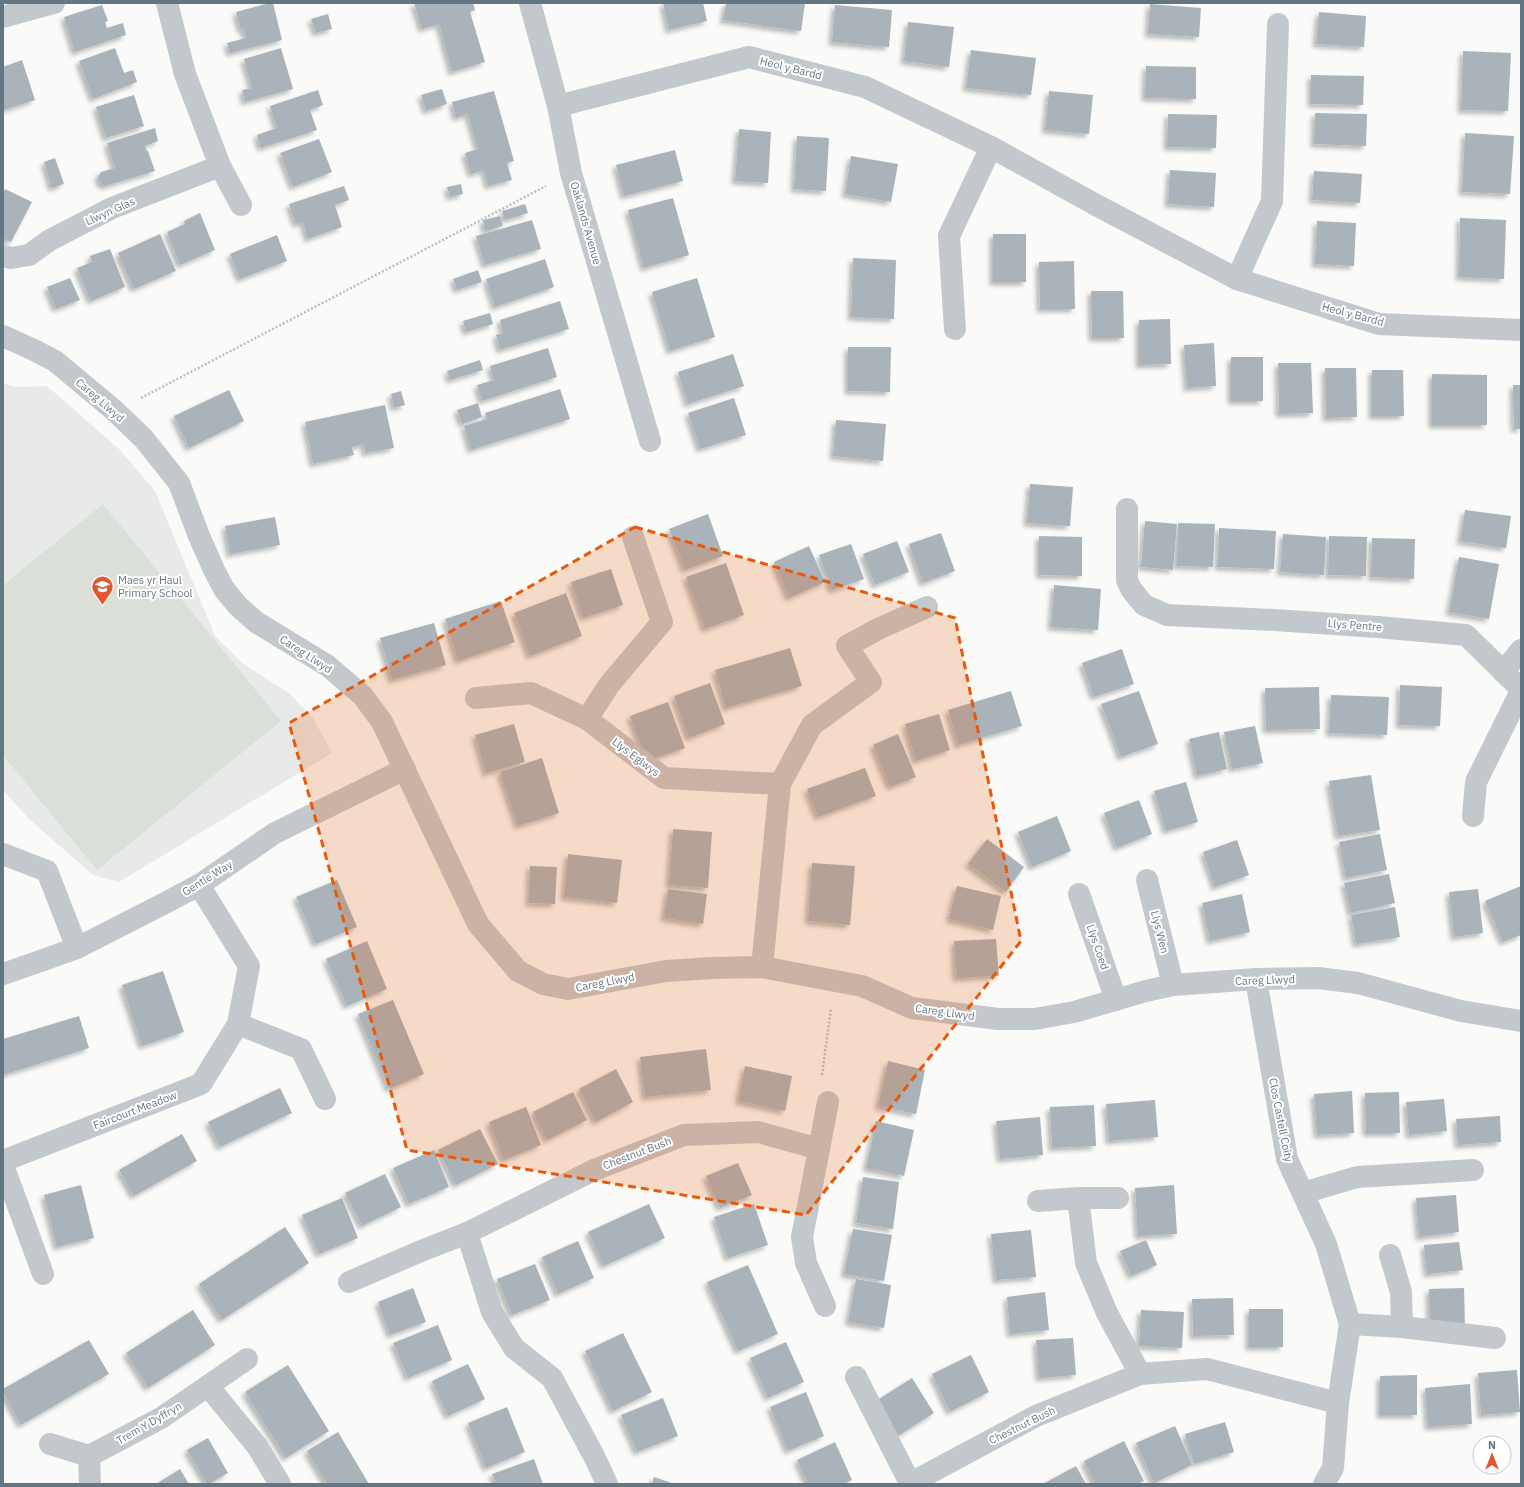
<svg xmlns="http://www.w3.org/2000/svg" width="1524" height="1487" viewBox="0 0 1524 1487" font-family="'IBM Plex Sans',sans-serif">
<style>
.built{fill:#e8e9e9}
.green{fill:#dadfd7}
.building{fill:#aab3b9;filter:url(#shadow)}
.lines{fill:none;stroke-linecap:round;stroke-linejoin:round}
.path{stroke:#bbbfc2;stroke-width:2.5;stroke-dasharray:2 2;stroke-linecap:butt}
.minor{stroke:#c3c8cc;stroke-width:22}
.marked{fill:#e8590c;fill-opacity:0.2;stroke:#e8590c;stroke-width:3;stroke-dasharray:8 5;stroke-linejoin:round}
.labels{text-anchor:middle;stroke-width:4;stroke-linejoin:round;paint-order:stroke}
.street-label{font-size:11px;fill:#657683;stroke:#fff}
.poi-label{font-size:11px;fill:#657683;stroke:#fff;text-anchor:start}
</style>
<defs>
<filter id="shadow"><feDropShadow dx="-3.5" dy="3.5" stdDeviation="2" flood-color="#0004"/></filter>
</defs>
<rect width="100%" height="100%" fill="#fafaf8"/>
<path class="built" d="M3,383L15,387L47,386L119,449L155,491L215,636L242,663L289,693L313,718L332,753L119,882L93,875L29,819L3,790Z"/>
<path class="green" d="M103,504L281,721L97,870L3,755V585Z"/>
<g class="building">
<path d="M270,3H273L282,40L230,53L227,43L246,38L244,29L241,30L236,12Z"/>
<path d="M414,3H473L475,10L470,12L485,62L452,72L439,24L422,29Z"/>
<path d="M663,3H703L707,21L669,30Z"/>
<path d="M726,3H805L801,31L723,20Z"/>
<path d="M1150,4L1201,8L1199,37L1148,34Z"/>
<path d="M102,5L108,21L105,22L107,28L123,23L126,35L75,52L64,17Z"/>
<path d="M835,5L892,10L889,47L832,42Z"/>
<path d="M1319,12L1366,16L1364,47L1316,44Z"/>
<path d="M328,14L332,29L316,33L311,19Z"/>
<path d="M908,22L954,27L949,67L904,61Z"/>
<path d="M115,48L124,73L133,70L137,82L93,99L79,61Z"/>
<path d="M281,48L293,89L245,102L242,90L252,88L244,59Z"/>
<path d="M971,50L1036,58L1031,95L966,88Z"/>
<path d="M1463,51L1511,53L1508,111L1461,110Z"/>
<path d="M22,60L35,100L4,110L3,67Z"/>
<path d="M1146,66L1196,67V99L1145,98Z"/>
<path d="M1311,75L1364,76L1363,105L1311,104Z"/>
<path d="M442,89L447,104L426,111L421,95Z"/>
<path d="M318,90L323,105L310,110L317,130L261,148L257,135L277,128L270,106Z"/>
<path d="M494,91L514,161L507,163L512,180L488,186L484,170L471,174L465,153L478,149L468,114L456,118L452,102Z"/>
<path d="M1049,91L1093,95L1089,134L1045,130Z"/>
<path d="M134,95L144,126L106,138L96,107Z"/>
<path d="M1315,113L1367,114L1366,146L1314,144Z"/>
<path d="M1168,114L1217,115L1216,148L1167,147Z"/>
<path d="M155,128L158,141L145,146L147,151H148L155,171L105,186L101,184L98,177L101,172L115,168L107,143Z"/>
<path d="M739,129L771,132L768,183L735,181Z"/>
<path d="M1465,133L1514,136L1510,194L1462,192Z"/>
<path d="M797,136L829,138L826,191L794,189Z"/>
<path d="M319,139L332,172L293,187L280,153Z"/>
<path d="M675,150L683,181L624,196L616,165Z"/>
<path d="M851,156L898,164L891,202L845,194Z"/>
<path d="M55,158L64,184L52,188L44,162Z"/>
<path d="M1170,170L1216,173L1214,207L1168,204Z"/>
<path d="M1314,171L1362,174L1360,203L1312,200Z"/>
<path d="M461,184L463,194L450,197L447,187Z"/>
<path d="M344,186L349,200L335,205L342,227L308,239L303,222L296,224L289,204Z"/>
<path d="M5,189L32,202L11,242L3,238V194Z"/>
<path d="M673,198L689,255L644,268L628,210Z"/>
<path d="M525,204L528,213L505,220L502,211Z"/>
<path d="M200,213L215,250L180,265L167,232L185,224L184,221Z"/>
<path d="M500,216L503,226L485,231L483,220Z"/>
<path d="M1460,218L1506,220L1504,279L1459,277Z"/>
<path d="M532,220L541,249L485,265L476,236Z"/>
<path d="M1317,221L1356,223L1354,266L1315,264Z"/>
<path d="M160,234L176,271L134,289L118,253Z"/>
<rect x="993" y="234" width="33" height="48"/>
<path d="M277,235L287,261L240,279L230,254Z"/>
<path d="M110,249L125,287L91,301L77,268L92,262L90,256Z"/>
<path d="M853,258L896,260L894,319L851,317Z"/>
<path d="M545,259L554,287L495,307L486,279Z"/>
<path d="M1074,261L1075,309H1040L1039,262Z"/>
<path d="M478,270L482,282L457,290L453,279Z"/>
<path d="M70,278L80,300L56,309L47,287Z"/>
<path d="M697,278L715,337L670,351L652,292Z"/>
<path d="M1091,291H1123L1124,338H1092Z"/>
<path d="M560,301L569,329L500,350L496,335L503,333L500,320Z"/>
<path d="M490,313L493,324L466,332L463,321Z"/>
<path d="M1170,319L1171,364L1139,365V320Z"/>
<path d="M1214,343L1216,386L1187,388L1184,345Z"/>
<path d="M848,347H891L890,392L848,391Z"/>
<path d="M548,348L557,377L482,401L477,385L494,380L490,366Z"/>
<path d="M733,354L744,386L688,404L678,372Z"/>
<rect x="1231" y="357" width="32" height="44"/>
<path d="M480,360L483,370L450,380L447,371Z"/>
<path d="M1278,363H1311L1313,413L1279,414Z"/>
<path d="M1325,368H1356L1357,417L1326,418Z"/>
<path d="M1372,370H1403L1404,416H1372Z"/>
<path d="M1432,374L1487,375V425H1432Z"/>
<path d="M1513,385H1521V429H1514Z"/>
<path d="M560,389L570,419L471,450L464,426L487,419L485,413Z"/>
<path d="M229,390L244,421L189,448L174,416Z"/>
<path d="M401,391L405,405L394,408L391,394Z"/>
<path d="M734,398L746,435L700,449L688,413Z"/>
<path d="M478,403L482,417L462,424L457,410Z"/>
<path d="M385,405L394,448L365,453L364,444L352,447L354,455L313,464L305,422Z"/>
<path d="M836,420L886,424L883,461L833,456Z"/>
<path d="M1030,484L1073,487L1070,526L1027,523Z"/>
<path d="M1465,510L1511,516L1506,548L1460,541Z"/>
<path d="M708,514L723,556L685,570L669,529Z"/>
<path d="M275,517L280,545L230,554L225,526Z"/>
<path d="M1145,521L1177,524L1173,570L1141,567Z"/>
<path d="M1178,523L1215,524L1213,567L1177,566Z"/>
<path d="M1219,528L1276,531L1274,569L1218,567Z"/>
<path d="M941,533L955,571L923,583L909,544Z"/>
<path d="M1283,534L1326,537L1324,575L1280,572Z"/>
<path d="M1039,536L1082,537V576L1039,575Z"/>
<path d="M1329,536L1367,537L1366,576L1328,575Z"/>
<path d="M1372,538L1415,539L1414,579L1371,577Z"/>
<path d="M897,541L909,572L875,585L863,554Z"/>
<path d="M851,544L864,579L832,590L819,555Z"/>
<path d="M809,546L825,582L789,598L774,562Z"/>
<path d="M1459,557L1499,564L1489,619L1449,612Z"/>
<path d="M726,563L744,615L705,629L686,577Z"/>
<path d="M611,569L623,605L583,618L571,582Z"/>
<path d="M1054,585L1101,589L1098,630L1051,627Z"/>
<path d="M566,593L582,636L530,656L514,613Z"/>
<path d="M501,601L515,642L458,661L445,619Z"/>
<path d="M434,623L446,665L392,680L380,638Z"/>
<path d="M790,648L802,686L726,708L715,670Z"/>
<path d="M1122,649L1134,684L1094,697L1082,663Z"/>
<path d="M710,683L725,724L689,738L674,696Z"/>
<path d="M1400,685L1442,687L1440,726L1399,725Z"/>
<path d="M1319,687L1320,729L1266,730L1265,688Z"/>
<path d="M1011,691L1022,726L958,745L948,710Z"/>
<path d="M1139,691L1158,744L1121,757L1101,704Z"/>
<path d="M1331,695L1389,697L1387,735L1329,733Z"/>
<path d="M668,702L685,748L647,761L630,716Z"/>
<path d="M939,714L950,750L916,761L905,724Z"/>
<path d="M514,724L525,762L486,773L475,735Z"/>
<path d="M1255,726L1263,763L1232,769L1224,732Z"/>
<path d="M1219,732L1227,769L1197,776L1189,739Z"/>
<path d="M898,734L916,777L890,787L873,745Z"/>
<path d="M542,758L559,813L518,826L500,772Z"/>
<path d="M865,768L876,796L818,817L807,789Z"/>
<path d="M1371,775L1380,830L1338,836L1329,781Z"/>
<path d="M1186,782L1198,822L1166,831L1154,791Z"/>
<path d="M1139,800L1152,834L1117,848L1104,813Z"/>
<path d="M1057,816L1071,851L1032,867L1018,832Z"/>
<path d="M673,829L712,832L708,888L669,885Z"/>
<path d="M1380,834L1387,870L1346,878L1339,842Z"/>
<path d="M987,839L1024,867L1006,892L968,864Z"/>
<path d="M1237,840L1249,875L1215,887L1203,852Z"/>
<path d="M568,854L622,860L617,903L564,897Z"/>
<path d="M812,863L855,866L850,925L808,921Z"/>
<path d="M530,866L557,867L555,904L529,903Z"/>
<path d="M1389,874L1395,903L1351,913L1344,883Z"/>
<path d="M337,880L357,927L316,944L296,897Z"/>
<path d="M957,886L1001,896L993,930L949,919Z"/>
<path d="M1521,886V935L1503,942L1485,901Z"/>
<path d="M668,889L707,894L703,924L664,918Z"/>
<path d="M1478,889L1483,933L1454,937L1449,892Z"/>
<path d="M1242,894L1250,932L1210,941L1202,903Z"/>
<path d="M1395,907L1400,937L1356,944L1351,915Z"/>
<path d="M996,939L999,976L956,978L954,941Z"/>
<path d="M367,941L387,989L347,1006L326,959Z"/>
<path d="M163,971L184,1032L142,1046L122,985Z"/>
<path d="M393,1000L424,1074L389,1089L358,1014Z"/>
<path d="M79,1016L89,1048L3,1075V1039Z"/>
<path d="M706,1049L711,1090L645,1097L640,1057Z"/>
<path d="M888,1061L925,1070L916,1114L878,1106Z"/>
<path d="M745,1066L792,1076L785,1111L738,1101Z"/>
<path d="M616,1069L633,1102L596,1122L579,1089Z"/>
<path d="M280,1088L292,1113L220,1147L208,1122Z"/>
<path d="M1352,1091L1354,1133L1317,1135L1314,1094Z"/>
<path d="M573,1092L587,1120L547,1140L533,1112Z"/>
<path d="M1399,1092L1400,1133H1366L1365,1093Z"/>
<path d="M1444,1099L1447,1131L1409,1135L1406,1102Z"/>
<path d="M1155,1100L1158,1137L1109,1141L1106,1104Z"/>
<path d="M1094,1105L1096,1146L1052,1148L1050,1107Z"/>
<path d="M526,1107L541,1145L504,1160L489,1122Z"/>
<path d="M1500,1116L1501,1142L1458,1145L1456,1119Z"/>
<path d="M1040,1117L1043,1155L1000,1159L996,1121Z"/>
<path d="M876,1121L914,1130L904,1176L866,1168Z"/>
<path d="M480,1129L498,1164L456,1185L438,1150Z"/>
<path d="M182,1134L197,1161L134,1196L119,1170Z"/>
<path d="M434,1150L449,1187L409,1204L393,1168Z"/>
<path d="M738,1163L752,1195L720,1208L706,1176Z"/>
<path d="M385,1174L401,1207L362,1226L345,1193Z"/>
<path d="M863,1177L899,1182L893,1229L856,1223Z"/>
<path d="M81,1185L94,1238L57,1247L44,1195Z"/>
<path d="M1174,1185L1177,1234L1138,1236L1135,1188Z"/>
<path d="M1456,1195L1459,1232L1419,1237L1416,1198Z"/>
<path d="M342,1198L358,1238L319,1254L302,1215Z"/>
<path d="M649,1204L665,1238L604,1266L588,1232Z"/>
<path d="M754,1204L768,1245L728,1258L714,1217Z"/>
<path d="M285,1227L309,1263L222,1320L199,1284Z"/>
<path d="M853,1229L892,1235L884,1281L844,1274Z"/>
<path d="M1031,1230L1036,1277L996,1280L991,1234Z"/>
<path d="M1146,1240L1157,1265L1131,1276L1120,1251Z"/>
<path d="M578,1241L594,1278L558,1294L542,1257Z"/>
<path d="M1459,1242L1463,1270L1427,1274L1424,1245Z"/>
<path d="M535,1264L550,1300L512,1315L497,1279Z"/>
<path d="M748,1265L778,1334L738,1351L707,1282Z"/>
<path d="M856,1279L891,1285L884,1328L848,1322Z"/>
<path d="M413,1288L426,1322L390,1335L378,1302Z"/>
<path d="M1464,1288L1465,1327L1430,1328L1429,1289Z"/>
<path d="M1045,1292L1049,1330L1010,1334L1007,1297Z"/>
<path d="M1233,1298L1234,1335L1193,1336L1192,1299Z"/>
<rect x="1249" y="1309" width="34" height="38"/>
<path d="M193,1310L215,1345L148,1388L126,1353Z"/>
<path d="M1141,1310L1184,1312L1182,1348L1139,1346Z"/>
<path d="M438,1325L452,1360L408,1378L393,1343Z"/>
<path d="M623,1333L652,1392L613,1411L585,1351Z"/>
<path d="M1073,1338L1076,1375L1039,1378L1036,1340Z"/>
<path d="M89,1340L109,1374L21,1425L3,1392V1389Z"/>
<path d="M786,1342L804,1382L768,1398L750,1358Z"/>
<path d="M971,1355L989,1392L950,1412L932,1374Z"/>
<path d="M468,1364L485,1399L448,1416L432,1381Z"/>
<path d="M288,1365L329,1431L286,1458L245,1392Z"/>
<path d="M1517,1370L1520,1412L1481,1415L1478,1373Z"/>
<path d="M1417,1375V1415H1380V1376Z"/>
<path d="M912,1378L934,1413L898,1436L876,1401Z"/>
<path d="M1470,1384L1472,1424L1428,1427L1425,1388Z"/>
<path d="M806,1392L824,1436L788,1451L770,1407Z"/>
<path d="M663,1398L678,1436L637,1452L621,1415Z"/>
<path d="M507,1407L525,1452L486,1468L468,1423Z"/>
<path d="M1225,1422L1234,1452L1194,1464L1185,1434Z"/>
<path d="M1175,1426L1192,1465L1154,1483L1136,1443Z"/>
<path d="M338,1432L369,1484H327L307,1451Z"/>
<path d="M208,1438L228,1473L209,1484H207L187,1450Z"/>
<path d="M1124,1441L1144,1481L1137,1484H1095L1084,1461Z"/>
<path d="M835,1442L852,1480L844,1484H808L797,1460Z"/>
<path d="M534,1459L543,1484H496L492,1474Z"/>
<path d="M1076,1466L1086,1484H1043Z"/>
<path d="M180,1469L189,1484H156Z"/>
<path d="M654,1477L675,1484H652Z"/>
</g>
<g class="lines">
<g class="path">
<path d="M141,398L546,186"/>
<path d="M822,1075L831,1008"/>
</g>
<g class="minor">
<path d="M167,3L185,74L220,166L241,205"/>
<path d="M530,3L558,106L571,173L650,441"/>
<path d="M3,17L54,3"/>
<path d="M558,106L749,57L865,87L991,147L1098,206L1237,279L1379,324L1521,330"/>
<path d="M3,256L11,258L29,255L50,240L112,208L220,166"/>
<path d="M1237,279L1272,201L1278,24"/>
<path d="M955,329L949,236L991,147"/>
<path d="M3,336L34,350L55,361L115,411L144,439L179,483L199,536L214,570L224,589L238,606L256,622L328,666L363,696L382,722L478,924L518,971L543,984L568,989L666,971L712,968L762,967L862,986L912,1008L998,1019H1035L1074,1012L1146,991L1173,985L1256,979L1318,978L1358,983L1461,1011L1521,1021"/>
<path d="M1127,509V580L1131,589L1144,605L1167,615L1274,620L1378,627L1466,635L1521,689"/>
<path d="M633,537L662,622L609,685L587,719L664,778L780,784L762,967"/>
<path d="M1503,672L1521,650"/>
<path d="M476,698L531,693L587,719"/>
<path d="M780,784L812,725L871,682L847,646L878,629L927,607"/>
<path d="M1473,816L1476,782L1521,691"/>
<path d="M3,854L47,871L77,948"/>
<path d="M1147,880L1173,985"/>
<path d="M1079,894L1116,1000"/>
<path d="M3,974L77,948L165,903L199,885L275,833L405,769"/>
<path d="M1256,979L1287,1159L1326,1244L1350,1324L1338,1403L1333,1468L1324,1484"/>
<path d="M238,1024L301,1049L325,1099"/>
<path d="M819,1149L828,1102"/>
<path d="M3,1161L201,1084L238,1024L249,966L199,885"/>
<path d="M3,1165L43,1274"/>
<path d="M1303,1193L1357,1177L1473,1170"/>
<path d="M1078,1198H1118"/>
<path d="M1038,1201L1078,1198L1086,1263L1107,1313L1140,1374"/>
<path d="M1390,1255L1401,1292L1402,1327"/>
<path d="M349,1282L421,1251L467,1233"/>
<path d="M1350,1324L1402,1327L1495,1338"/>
<path d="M856,1377L910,1483"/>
<path d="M208,1386L257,1446L280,1484"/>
<path d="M50,1444L89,1456L161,1418L247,1359"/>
<path d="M89,1456L90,1484"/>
<path d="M607,1484L595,1458L552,1378L514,1348L492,1312L467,1233L594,1170L684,1135L758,1132L819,1149L802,1237L806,1263L825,1306"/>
<path d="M909,1484L1036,1416L1140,1374L1207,1369L1338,1403"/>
</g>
</g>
<path class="marked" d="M635,527L955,618L1021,941L806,1215L407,1150L289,723Z"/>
<defs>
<symbol id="school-pin" viewBox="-11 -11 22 30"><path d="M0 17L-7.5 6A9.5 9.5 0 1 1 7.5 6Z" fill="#e4572e" stroke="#fff"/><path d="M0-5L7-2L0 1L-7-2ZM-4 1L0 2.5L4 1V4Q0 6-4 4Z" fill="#fff"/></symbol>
</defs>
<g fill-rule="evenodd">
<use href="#school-pin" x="90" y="574" width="25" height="34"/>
</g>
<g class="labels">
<g class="street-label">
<text transform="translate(791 68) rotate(14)" y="4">Heol y Bardd</text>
<text transform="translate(110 211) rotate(-24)" y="4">Llwyn Glas</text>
<text transform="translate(586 223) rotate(74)" y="4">Oaklands Avenue</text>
<text transform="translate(1353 314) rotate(15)" y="4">Heol y Bardd</text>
<text transform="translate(100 400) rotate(41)" y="4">Careg Llwyd</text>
<text transform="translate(1355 625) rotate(4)" y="4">Llys Pentre</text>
<text transform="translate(306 654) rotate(33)" y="4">Careg Llwyd</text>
<text transform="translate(636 757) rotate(37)" y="4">Llys Eglwys</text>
<text transform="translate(207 878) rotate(-32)" y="4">Gentle Way</text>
<text transform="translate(1160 932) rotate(76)" y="4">Llys Wen</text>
<text transform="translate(1098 947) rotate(71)" y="4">Llys Coed</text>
<text transform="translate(1265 980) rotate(-2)" y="4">Careg Llwyd</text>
<text transform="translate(605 982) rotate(-11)" y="4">Careg Llwyd</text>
<text transform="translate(945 1012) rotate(8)" y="4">Careg Llwyd</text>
<text transform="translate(135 1110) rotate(-21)" y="4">Faircourt Meadow</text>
<text transform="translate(1281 1120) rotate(79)" y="4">Clos Castell Coity</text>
<text transform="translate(637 1153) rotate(-21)" y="4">Chestnut Bush</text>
<text transform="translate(149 1423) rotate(-30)" y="4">Trem Y Dyffryn</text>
<text transform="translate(1022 1425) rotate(-26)" y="4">Chestnut Bush</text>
</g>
<g class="poi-label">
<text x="118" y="584">Maes yr Haul<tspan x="118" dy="13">Primary School</tspan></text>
</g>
</g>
<rect width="1524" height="1487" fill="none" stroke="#657683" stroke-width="8"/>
<g transform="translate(1492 1455)"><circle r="19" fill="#ffffff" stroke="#c1c8cd"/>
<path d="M0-3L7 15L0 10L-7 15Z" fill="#e4572e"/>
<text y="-6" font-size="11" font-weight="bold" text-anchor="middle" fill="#657683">N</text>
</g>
</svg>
